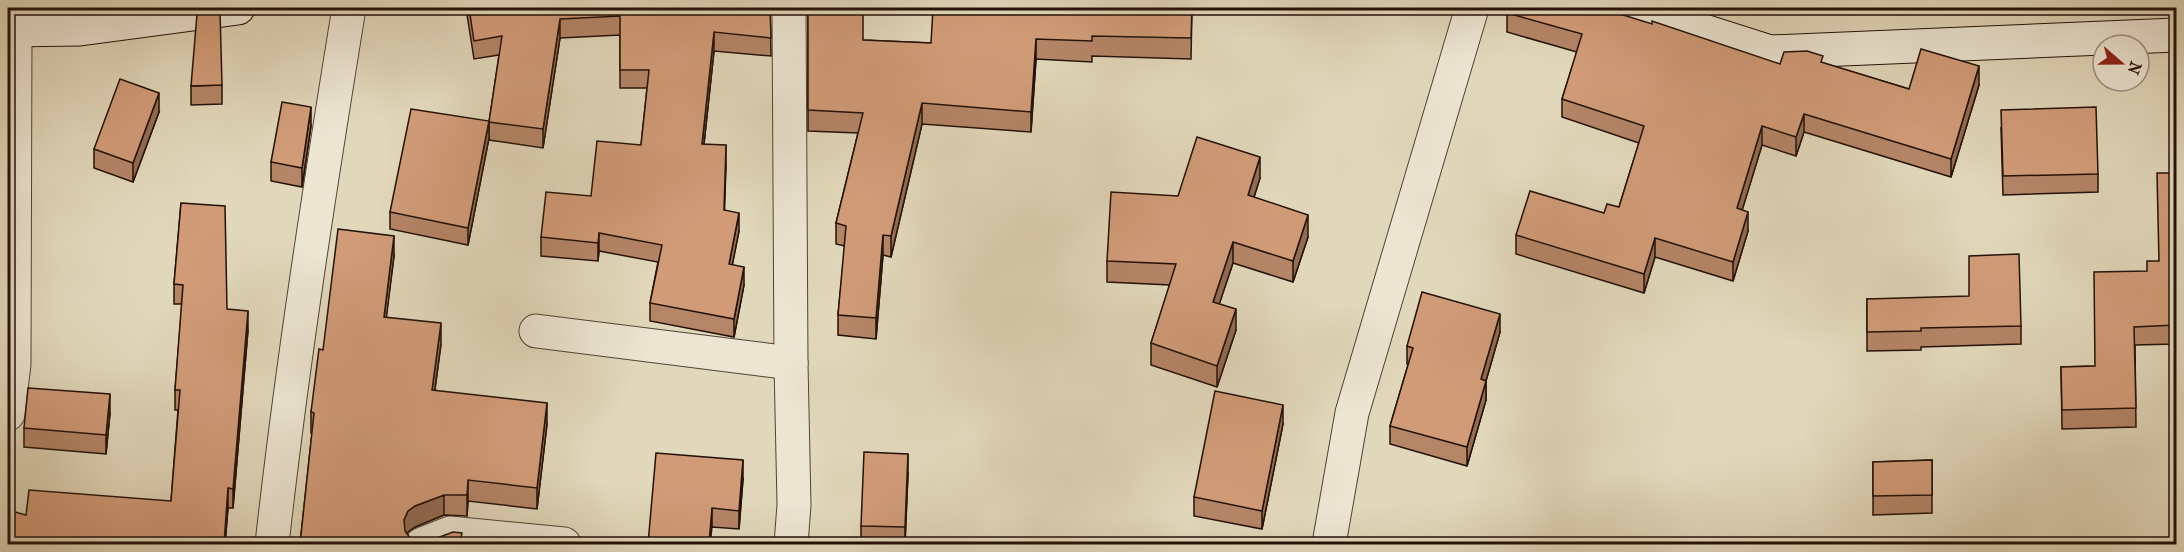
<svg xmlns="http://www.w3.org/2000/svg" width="2184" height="552" viewBox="0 0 2184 552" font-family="'IM FELL French Canon',serif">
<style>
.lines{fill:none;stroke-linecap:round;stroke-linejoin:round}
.minor-casing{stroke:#524235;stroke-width:35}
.secondary-casing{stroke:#231109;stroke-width:35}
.minor{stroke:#ece5d2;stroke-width:33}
.secondary{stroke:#ece5d2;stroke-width:33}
.wall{fill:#b48567;stroke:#231109;stroke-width:1.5}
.shaded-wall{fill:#926c54;stroke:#231109;stroke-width:1.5}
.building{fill:#d19b78;stroke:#231109;stroke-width:1.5}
</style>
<rect width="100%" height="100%" fill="#e1d7ba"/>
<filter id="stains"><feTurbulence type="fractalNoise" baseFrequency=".00333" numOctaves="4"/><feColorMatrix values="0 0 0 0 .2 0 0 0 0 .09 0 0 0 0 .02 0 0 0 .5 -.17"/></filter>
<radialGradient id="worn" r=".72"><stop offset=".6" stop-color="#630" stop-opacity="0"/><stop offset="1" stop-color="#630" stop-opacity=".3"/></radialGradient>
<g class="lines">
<defs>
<g id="minor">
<path d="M789,8L791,363L794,505L791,544"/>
<path d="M536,331L791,363"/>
<path d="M8,414L14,364L15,30"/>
<path d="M272,544C292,365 320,186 349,8"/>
<path d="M422,544L450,533L564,544"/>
<path d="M1329,544L1352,413L1472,8"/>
</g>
<g id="secondary">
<path d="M1632,8L1770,52L2176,35"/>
<path d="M8,30L80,29L238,8"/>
</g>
</defs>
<use href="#minor" class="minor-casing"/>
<use href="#secondary" class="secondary-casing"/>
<use href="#minor" class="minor"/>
<use href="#secondary" class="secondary"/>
</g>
<g class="wall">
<path d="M466,8H770L771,56L714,51L704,144L726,164L724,210L739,231L732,265L744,285L734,337L650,321V303L658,262L599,251L598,261L541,256V237L591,196L641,145L647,88H620V35L560,38L543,148L489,140V122L499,55L474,59Z"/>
<path d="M808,8L863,40L931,43L1192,8L1191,59L1092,56V62L1036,59L1031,132L922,124L891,257L883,255L876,339L838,335V315L845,246L836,244V223L858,133L808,131Z"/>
<path d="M1507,13L1780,64L1823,63L1909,89L1979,85L1951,177L1804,132L1796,156L1762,145L1742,210L1748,231L1733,281L1655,257L1644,293L1516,254V235L1604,213L1619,207L1639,143L1562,117V99L1577,52L1507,32Z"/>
<path d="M222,85V104L191,105V86Z"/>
<path d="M159,112L133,182L94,168V149Z"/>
<path d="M311,126L302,187L271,181V162Z"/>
<path d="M2001,128L2098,174V192L2003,195Z"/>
<path d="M489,138L468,245L390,229V212Z"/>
<path d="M2176,173V344L2135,345L2136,427L2062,429L2061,367L2095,366L2147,271L2159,261Z"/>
<path d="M1260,178L1254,197L1308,237L1293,282L1233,263L1219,304L1236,330L1217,387L1151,365V343L1170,285L1107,282V261L1178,196Z"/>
<path d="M181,203L227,309L248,330L233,508H228L225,544H8L26,515L171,501L178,410H175V390L182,304H174V284Z"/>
<path d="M394,256L386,317L441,344L435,390L547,424L537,509L468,501L467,516L444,515L415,527L408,532L407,534L410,538L419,542L462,544H300L312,433H311V412L323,350Z"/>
<path d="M1867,299L2021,326V344L1921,347V350L1867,351Z"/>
<path d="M1500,332L1486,381V400L1467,466L1390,444V426L1408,365L1407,364V346Z"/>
<path d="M110,413L106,454L24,447V428Z"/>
<path d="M1283,424L1262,529L1194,516V497Z"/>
<path d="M1932,460V513L1873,515V462Z"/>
<path d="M908,473L905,544H861V526Z"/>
<path d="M743,479L739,529L712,527L648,544Z"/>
</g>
<g class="shaded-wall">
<path d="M560,19V38L543,148V129Z"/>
<path d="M714,32V51L702,162V144Z"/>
<path d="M1036,39V59L1031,132V112Z"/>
<path d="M1979,66V85L1951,177V159Z"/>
<path d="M159,93V112L133,182V163Z"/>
<path d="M922,103V124L891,257V236Z"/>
<path d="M311,107V126L302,187V168Z"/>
<path d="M1804,114V132L1796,156V137Z"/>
<path d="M489,121V138L468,245V228Z"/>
<path d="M1762,126V145L1737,227V208Z"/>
<path d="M726,145V164L724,228V210Z"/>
<path d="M1260,157V178L1248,216V195Z"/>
<path d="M1748,212V231L1733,281V262Z"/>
<path d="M739,213V231L729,282V264Z"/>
<path d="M1308,215V237L1293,282V261Z"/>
<path d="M599,233V251L598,261V243Z"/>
<path d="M883,235V255L876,339V318Z"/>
<path d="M394,236V256L384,337V317Z"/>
<path d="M1655,238V257L1644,293V274Z"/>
<path d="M1233,242V263L1213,323V302Z"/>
<path d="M744,267V285L734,337V319Z"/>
<path d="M1236,309V330L1217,387V366Z"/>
<path d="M248,311V330L233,508V489Z"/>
<path d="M1500,314V332L1481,398V379Z"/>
<path d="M441,323V344L432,410V390Z"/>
<path d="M1486,381V400L1467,466V447Z"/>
<path d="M110,394V413L106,454V435Z"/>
<path d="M547,403V424L537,509V488Z"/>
<path d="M1283,405V424L1262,529V511Z"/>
<path d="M908,454V473L905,544V527Z"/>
<path d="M743,460V479L739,529V511Z"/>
<path d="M468,480V501L467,516V495Z"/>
<path d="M228,488V508L225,544H224Z"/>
<path d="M444,495V515L415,527L408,532L404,541V520L408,511L415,506Z"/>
<path d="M712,508V527L710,544H709Z"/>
</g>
<g class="building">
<path d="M469,8H770L771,38L714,32L702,144L726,145L724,210L739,213L729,264L744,267L734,319L650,303L662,245L599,233L598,243L541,237L546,192L591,196L597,141L641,145L649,70H620V16L560,19L543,129L489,122L502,36L474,41Z"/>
<path d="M808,8H863V40L931,43L933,8H1192L1191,38L1092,36V41L1036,39L1031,112L922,103L891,236L883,235L876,318L838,315L846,226L836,223L863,113L808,110Z"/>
<path d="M1509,8H1601L1652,24V21L1780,64L1784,52L1807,51L1823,56L1821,62L1909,89L1921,49L1979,66L1951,159L1804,114L1796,137L1762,126L1737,208L1748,212L1733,262L1655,238L1644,274L1516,235L1530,191L1604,213L1607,204L1619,207L1644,126L1562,99L1582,34L1507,13Z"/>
<path d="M220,11L222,85L191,86L197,14Z"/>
<path d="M120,79L159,93L133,163L94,149Z"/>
<path d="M282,102L311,107L302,168L271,162Z"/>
<path d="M2096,107L2098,174L2003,176L2001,110Z"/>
<path d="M411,109L489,121L468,228L390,212Z"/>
<path d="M1197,137L1260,157L1248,195L1308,215L1293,261L1233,242L1213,302L1236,309L1217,366L1151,343L1176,264L1107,261L1111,192L1178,196Z"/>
<path d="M2157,173H2176V325L2134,327L2136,408L2062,410L2061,367L2095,366L2094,272L2147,271V261H2159Z"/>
<path d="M181,203L225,206L227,309L248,311L233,489L228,488L224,544H8V510L26,515L29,490L171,501L180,390H175L183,285L174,284Z"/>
<path d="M338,229L394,236L384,317L441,323L432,390L547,403L537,488L468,480L467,495H444L415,506L408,511L404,520L405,531L410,538L419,542L429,541L453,532L462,533L460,544H300L314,413L311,412L319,349L323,350Z"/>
<path d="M2019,254L2021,326L1921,328V331L1867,332V299L1969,296V256Z"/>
<path d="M1422,292L1500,314L1481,379L1486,381L1467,447L1390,426L1413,348L1407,346Z"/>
<path d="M28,388L110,394L106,435L24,428Z"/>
<path d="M1215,391L1283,405L1262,511L1194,497Z"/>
<path d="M864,452L908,454L905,527L861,526Z"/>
<path d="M656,453L743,460L739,511L712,508L709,544H648Z"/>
<path d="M1932,460V495L1873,496V462Z"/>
</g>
<rect width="2184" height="552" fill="none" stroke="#e1d7ba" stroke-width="30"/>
<rect x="9" y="9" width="2166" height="534" fill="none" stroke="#231109" stroke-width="3"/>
<rect x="15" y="15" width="2154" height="522" fill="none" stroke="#231109" stroke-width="1.5"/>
<g transform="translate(2121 63) rotate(110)"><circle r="28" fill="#ece5d2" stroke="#9c9082" stroke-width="1.5"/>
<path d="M0-4.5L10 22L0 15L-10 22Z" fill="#8f2418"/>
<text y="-9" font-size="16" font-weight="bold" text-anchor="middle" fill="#231109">N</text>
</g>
<rect width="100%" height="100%" filter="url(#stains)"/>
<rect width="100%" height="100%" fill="url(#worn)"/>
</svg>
